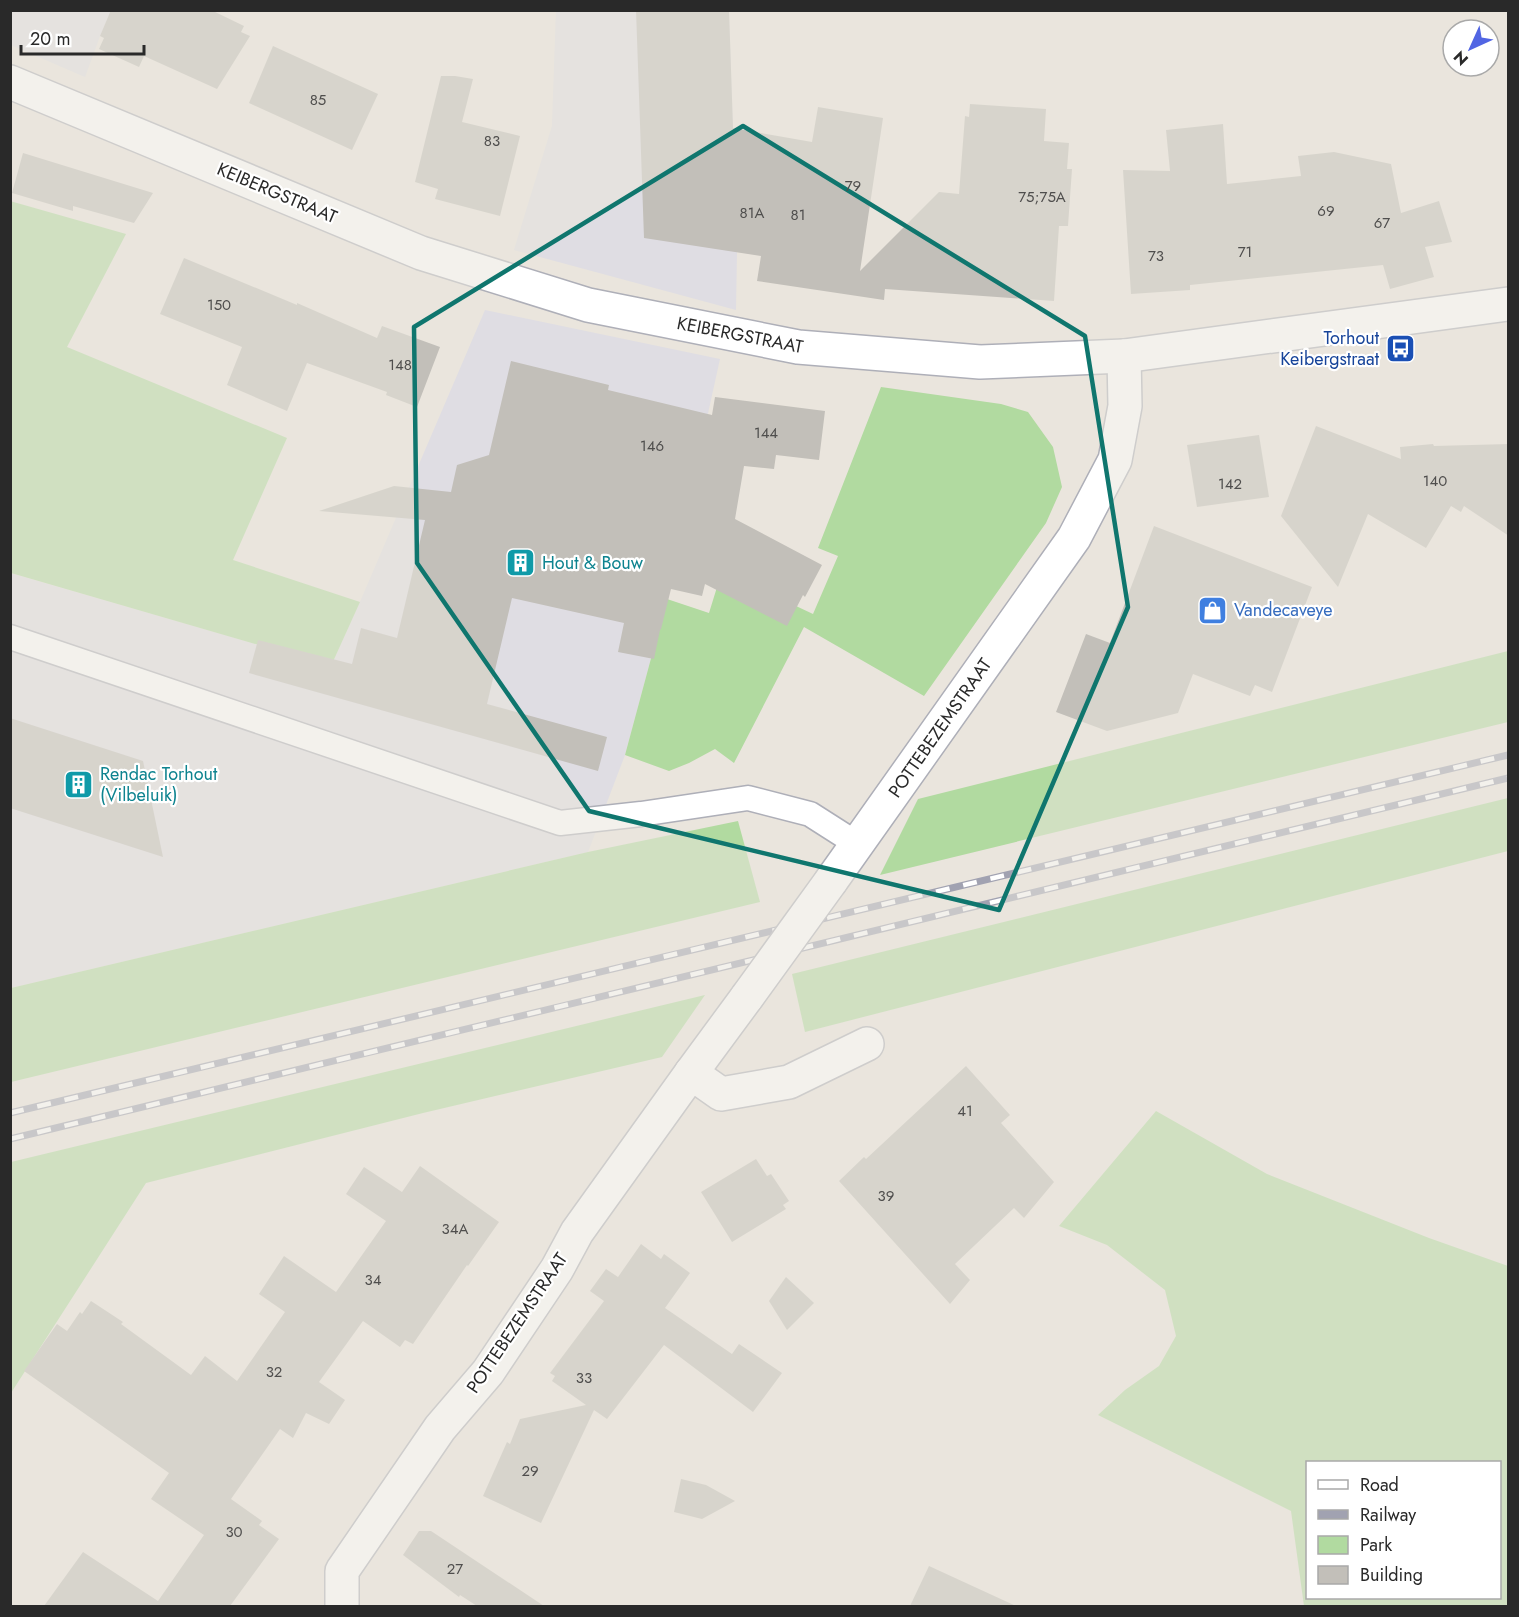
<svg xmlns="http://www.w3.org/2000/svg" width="1519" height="1617" viewBox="0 0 1519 1617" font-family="Jost,sans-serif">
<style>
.industrial{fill:#dfdde3}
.green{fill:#b1daa0;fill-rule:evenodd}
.building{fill:#c2bfb9}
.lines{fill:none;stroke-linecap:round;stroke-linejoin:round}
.lane-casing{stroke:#aeafb8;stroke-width:27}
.street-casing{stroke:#aeafb8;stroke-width:36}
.secondary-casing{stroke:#aeafb8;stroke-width:36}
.lane{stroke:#fff;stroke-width:24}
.street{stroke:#fff;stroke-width:33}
.secondary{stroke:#fff;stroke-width:33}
.rail-casing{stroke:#a1a2b1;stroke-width:7}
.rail{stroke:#fff;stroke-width:4.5;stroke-dasharray:14;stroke-linecap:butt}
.street-bridge-casing{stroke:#aeafb8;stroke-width:36;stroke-linecap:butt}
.street-bridge{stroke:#fff;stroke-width:33}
.marked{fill:none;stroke:#0f766e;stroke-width:4.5;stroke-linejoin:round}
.labels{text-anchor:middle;stroke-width:4.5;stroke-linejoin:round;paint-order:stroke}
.number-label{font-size:15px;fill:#4f4e4d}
.street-label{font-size:18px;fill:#292929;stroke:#fff}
.transit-label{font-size:18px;fill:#164399;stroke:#fff;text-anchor:end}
.culture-label{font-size:18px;fill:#0d838f;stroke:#fff;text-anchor:start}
.shop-label{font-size:18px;fill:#366cbe;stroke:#fff;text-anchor:start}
</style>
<rect width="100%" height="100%" fill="#eae5dd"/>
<g class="industrial">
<path d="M10,11H111L100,36L85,77L11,45Z"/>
<path d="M556,11H729L737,252L736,310L514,250L552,126Z"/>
<path d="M485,310L720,359L667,599L625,755L588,852L11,988L10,573L331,666L360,602Z"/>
</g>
<g class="green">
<path d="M10,201L126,234L67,347L287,438L233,560L360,602L331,666L11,573Z"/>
<path d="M881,387L1001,404L1028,412L1053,447L1062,487L1046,523L924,696L804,627L734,763L715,749L689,763L669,771L625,755L667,599L709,613L722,571L813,614L838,556L818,548Z"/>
<path d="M1508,651V722L880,875L918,799Z"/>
<path d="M1508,798V851L805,1032L792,974Z"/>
<path d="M738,821L760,902L11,1082V988L588,852Z"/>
<path d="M705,995L662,1057L423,1113L146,1183L11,1393V1162Z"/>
<path d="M1156,1111L1267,1174L1429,1238L1508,1266V1606H1304L1291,1511L1098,1415L1125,1390L1159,1366L1176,1336L1165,1290L1107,1245L1059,1226ZM1308,1462H1500V1598H1308Z"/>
</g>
<g class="building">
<path d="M111,10H211L244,26L241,32L250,36L217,89L144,56L139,67L99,49L104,38L100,36Z"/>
<path d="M636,10H729L733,128L812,142L818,107L883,118L860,271L939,192L959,194L965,116L969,117L970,104L1046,109L1044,141L1069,143L1067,169H1072L1068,226H1059L1054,301L885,289L884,300L757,281L761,256L644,238Z"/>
<path d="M273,46L378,94L352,150L249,103Z"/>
<path d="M441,76H455L473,79L462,122L520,136L500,216L435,199L438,189L415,182Z"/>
<path d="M1223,124L1227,184L1301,176L1298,156L1334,152L1391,164L1401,213L1439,201L1452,242L1425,247L1434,277L1390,289L1383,265L1190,285V290L1131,294L1123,170L1170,171L1166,130Z"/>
<path d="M23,153L153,193L134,223L73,206V211L12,193Z"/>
<path d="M184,258L297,305V303L377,338L382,326L440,347L417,407L386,395L387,392L307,363L287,411L227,385L242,347L160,314Z"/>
<path d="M511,361L609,385L608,390L712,415L715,397L825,411L819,460L776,455L774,469L744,466L735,519L822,565L805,597L803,595L787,626L705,584L702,596L671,589L661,629L660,630L654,659L618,652L624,623L512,598L487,704L607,737L598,771L249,673L258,640L352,664L361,628L397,638L425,520L319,511L394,486L451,492L457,465L489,455Z"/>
<path d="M1316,426L1401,459L1400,447L1433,444L1434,446L1509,444V536L1464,506L1461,512L1451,506L1426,548L1368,514L1338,587L1281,516Z"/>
<path d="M1259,435L1269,497L1197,507L1187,445Z"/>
<path d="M1154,526L1312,587L1272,692L1255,685L1250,696L1193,674L1178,713L1107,731L1056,712L1086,634L1110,643Z"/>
<path d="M10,718L143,761L163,857L10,808Z"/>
<path d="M966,1066L1010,1115L1001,1123L1054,1182L1024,1218L1014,1208L955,1264L970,1280L950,1304L839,1181L864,1157L866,1159Z"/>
<path d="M756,1159L767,1176L771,1174L789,1201L783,1205L786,1209L732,1242L701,1192Z"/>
<path d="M420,1166L499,1222L468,1266L467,1265L413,1344L405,1340L400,1347L363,1321L319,1382L345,1400L329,1424L306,1413L293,1438L280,1429L231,1499L262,1521L259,1525L279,1539L230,1606H44L83,1552L158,1601L204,1535L151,1499L169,1473L24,1371L57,1324L67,1331L80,1312L82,1314L91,1301L123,1322L121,1324L191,1375L205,1356L237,1381L285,1312L259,1294L284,1256L336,1292L386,1221L346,1194L364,1167L402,1192Z"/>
<path d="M641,1244L661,1259L664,1254L690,1273L665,1308L732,1354L739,1344L782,1373L753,1412L664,1345L607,1419L594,1410L541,1523L483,1496L507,1442L510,1444L520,1419L586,1405L552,1381L555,1376L550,1373L604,1301L590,1291L606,1269L618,1277Z"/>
<path d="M786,1277L814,1303L787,1330L769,1301Z"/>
<path d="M681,1479L706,1485L735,1501L702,1519L674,1512Z"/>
<path d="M419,1531H431L544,1606H477L460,1595L459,1597L403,1555Z"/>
<path d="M929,1566L1016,1606H910Z"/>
</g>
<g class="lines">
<defs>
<path id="lane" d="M10,637L560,823L641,814L748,798L810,814L857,844"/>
<g id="street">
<path d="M831,881L1074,538L1115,460L1125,406L1124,356"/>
<path d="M691,1073L721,1094L789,1082L867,1044"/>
<path d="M342,1605V1571L440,1428L488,1372L557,1269L577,1232L691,1073L747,997"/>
</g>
<path id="secondary" d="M10,82L421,253L588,305L798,347L980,362L1124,356L1508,304"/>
</defs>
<use href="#lane" class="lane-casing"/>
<use href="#street" class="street-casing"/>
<use href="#secondary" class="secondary-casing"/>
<use href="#lane" class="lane"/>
<use href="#street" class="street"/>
<use href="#secondary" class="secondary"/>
<defs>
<g id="rail">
<path d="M10,1113L1508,755"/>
<path d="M10,1139L1508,778"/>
</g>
</defs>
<use href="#rail" class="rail-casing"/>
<use href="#rail" class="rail"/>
<defs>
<path id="street-bridge" d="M747,997L831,881"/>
</defs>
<use href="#street-bridge" class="street-bridge-casing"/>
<use href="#street-bridge" class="street-bridge"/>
</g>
<path d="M0 0H1519V1617H0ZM743,126L1085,336L1128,607L999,910L589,811L417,563L414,327Z" fill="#eae5dd" fill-opacity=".55" fill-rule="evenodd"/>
<path class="marked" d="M743,126L1085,336L1128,607L999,910L589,811L417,563L414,327Z"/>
<defs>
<symbol id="bus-square" viewBox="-11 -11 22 22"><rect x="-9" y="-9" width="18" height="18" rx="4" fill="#1a4fb4" stroke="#fff"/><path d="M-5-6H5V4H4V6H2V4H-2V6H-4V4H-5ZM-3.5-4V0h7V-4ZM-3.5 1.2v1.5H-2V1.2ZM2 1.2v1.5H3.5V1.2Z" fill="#fff"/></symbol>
<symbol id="building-square" viewBox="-11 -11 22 22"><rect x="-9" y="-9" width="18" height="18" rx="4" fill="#0f9aa8" stroke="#fff"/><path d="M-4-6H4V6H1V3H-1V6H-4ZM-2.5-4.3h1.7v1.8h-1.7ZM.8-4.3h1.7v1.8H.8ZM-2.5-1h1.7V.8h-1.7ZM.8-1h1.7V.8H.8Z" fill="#fff"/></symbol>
<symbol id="shop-square" viewBox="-11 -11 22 22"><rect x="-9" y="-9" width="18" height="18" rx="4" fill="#3f7fe0" stroke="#fff"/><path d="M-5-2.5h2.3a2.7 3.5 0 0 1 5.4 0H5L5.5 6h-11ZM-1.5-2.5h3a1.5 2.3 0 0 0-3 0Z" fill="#fff"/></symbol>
</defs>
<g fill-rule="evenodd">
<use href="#bus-square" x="1384" y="332" width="33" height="33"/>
<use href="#building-square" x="504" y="546" width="33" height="33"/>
<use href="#shop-square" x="1196" y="594" width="33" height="33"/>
<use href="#building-square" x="62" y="768" width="33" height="33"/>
</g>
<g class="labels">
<g class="number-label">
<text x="318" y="105">85</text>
<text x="492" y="146">83</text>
<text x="853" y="191">79</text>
<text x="1042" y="202">75;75A</text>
<text x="1326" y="216">69</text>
<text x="752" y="218">81A</text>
<text x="798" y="220">81</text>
<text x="1382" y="228">67</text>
<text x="1245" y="257">71</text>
<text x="1156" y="261">73</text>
<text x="219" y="310">150</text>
<text x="400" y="370">148</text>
<text x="766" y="438">144</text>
<text x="652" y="451">146</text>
<text x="1435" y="486">140</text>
<text x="1230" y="489">142</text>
<text x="965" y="1116">41</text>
<text x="886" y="1201">39</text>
<text x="455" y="1234">34A</text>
<text x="373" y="1285">34</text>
<text x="274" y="1377">32</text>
<text x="584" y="1383">33</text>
<text x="530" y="1476">29</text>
<text x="234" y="1537">30</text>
<text x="455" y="1574">27</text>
</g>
<g class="street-label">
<text transform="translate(277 193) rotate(23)" y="6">KEIBERGSTRAAT</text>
<text transform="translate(740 335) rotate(11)" y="6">KEIBERGSTRAAT</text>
<text transform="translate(940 728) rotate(-55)" y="6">POTTEBEZEMSTRAAT</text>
<text transform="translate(517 1323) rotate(-56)" y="6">POTTEBEZEMSTRAAT</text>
</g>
<g class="transit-label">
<text x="1379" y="344">Torhout<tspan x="1379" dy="21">Keibergstraat</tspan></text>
</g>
<g class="culture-label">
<text x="542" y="569">Hout &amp; Bouw</text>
<text x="100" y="780">Rendac Torhout<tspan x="100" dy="21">(Vilbeluik)</tspan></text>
</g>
<g class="shop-label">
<text x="1234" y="616">Vandecaveye</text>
</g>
</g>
<rect width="1519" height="1617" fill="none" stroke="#292929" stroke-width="24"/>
<rect x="1306" y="1461" width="195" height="138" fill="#ffffff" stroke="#a9a9a9" stroke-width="1.5"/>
<rect x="1318" y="1480" width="30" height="9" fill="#ffffff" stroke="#a9a9a9" stroke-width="1.5"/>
<text x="1360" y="1491" font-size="18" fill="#292929">Road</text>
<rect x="1318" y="1510" width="30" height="9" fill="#a1a2b1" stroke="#a9a9a9" stroke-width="1.5"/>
<text x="1360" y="1521" font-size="18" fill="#292929">Railway</text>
<rect x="1318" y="1536" width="30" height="18" fill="#b1daa0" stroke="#a9a9a9" stroke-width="1.5"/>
<text x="1360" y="1551" font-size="18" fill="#292929">Park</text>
<rect x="1318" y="1566" width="30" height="18" fill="#c2bfb9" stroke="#a9a9a9" stroke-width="1.5"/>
<text x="1360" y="1581" font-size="18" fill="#292929">Building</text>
<g transform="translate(1471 48) rotate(225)"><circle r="28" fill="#ffffff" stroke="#a9a9a9" stroke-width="1.5"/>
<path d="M0-4.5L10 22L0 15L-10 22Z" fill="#5165e3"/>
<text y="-9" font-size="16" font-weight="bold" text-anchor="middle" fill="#292929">N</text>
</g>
<path d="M21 45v9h123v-9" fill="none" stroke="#292929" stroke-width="3"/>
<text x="30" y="45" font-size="18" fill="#292929" stroke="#ffffff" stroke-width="4.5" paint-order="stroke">20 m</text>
</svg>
